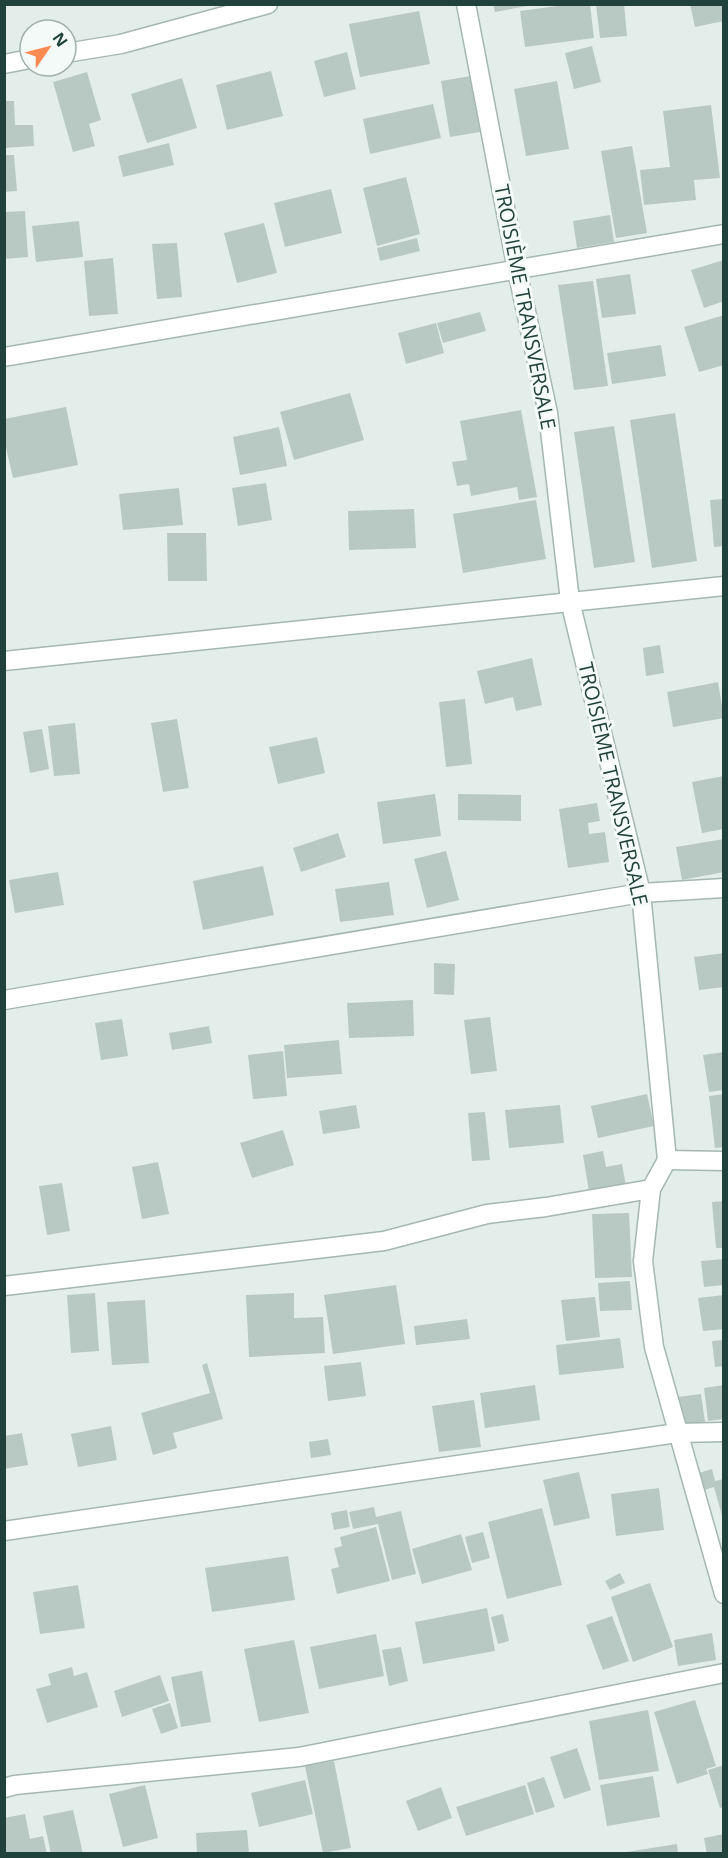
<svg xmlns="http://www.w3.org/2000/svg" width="728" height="1858" viewBox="0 0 728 1858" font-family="'Open Sans',sans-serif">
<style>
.building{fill:#b8c9c3}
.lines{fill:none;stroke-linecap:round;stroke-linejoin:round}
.minor-casing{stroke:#a5b7b2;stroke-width:21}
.minor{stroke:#fff;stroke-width:18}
.labels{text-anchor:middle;stroke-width:6;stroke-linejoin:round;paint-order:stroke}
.street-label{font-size:20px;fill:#21413b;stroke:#f4faf7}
</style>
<rect width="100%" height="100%" fill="#e3eeea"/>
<g class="building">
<path d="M493,4H527V6L495,12Z"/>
<path d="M572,4H590L594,38L525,47L520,11Z"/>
<path d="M596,4H624L627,36L600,38Z"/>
<path d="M690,4H724V21L695,27Z"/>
<path d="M419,11L430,64L360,77L349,24Z"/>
<path d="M592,46L601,82L574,89L565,53Z"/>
<path d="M347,52L356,89L324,97L314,61Z"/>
<path d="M271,71L283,116L227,130L216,85Z"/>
<path d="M87,72L101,120L89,124L95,146L73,152L53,82Z"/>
<path d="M471,76L480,132L450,137L441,81Z"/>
<path d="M182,78L197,128L147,143L131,94Z"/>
<path d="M557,81L569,149L526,156L514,89Z"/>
<path d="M4,101H14L15,125H33L34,146L4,148Z"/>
<path d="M433,104L441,138L370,154L363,119Z"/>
<path d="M711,105L720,178L694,180L696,200L644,205L640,170L670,167L663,111Z"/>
<path d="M169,143L174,165L123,177L118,156Z"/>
<path d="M632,146L647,233L616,238L601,151Z"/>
<path d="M4,155H14L17,191L4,192Z"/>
<path d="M406,177L420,234L377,246L363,188Z"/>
<path d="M331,189L342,233L285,247L274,203Z"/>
<path d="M25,211L28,257L4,259V212Z"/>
<path d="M610,215L614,242L577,248L573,221Z"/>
<path d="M79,221L83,257L36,262L32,226Z"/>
<path d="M264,223L277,273L237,283L224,233Z"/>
<path d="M417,238L420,251L380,261L377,248Z"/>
<path d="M177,243L182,297L157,299L152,244Z"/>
<path d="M113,258L118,314L89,316L84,261Z"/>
<path d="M724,260V301L704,308L691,270Z"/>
<path d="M630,274L636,314L602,318L596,279Z"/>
<path d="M593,281L608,386L574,390L558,285Z"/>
<path d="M480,312L486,331L443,343L437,323Z"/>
<path d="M724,315V365L699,372L684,327Z"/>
<path d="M436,323L444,353L406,364L398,333Z"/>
<path d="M661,345L666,376L612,384L607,353Z"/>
<path d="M350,393L364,440L294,460L280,412Z"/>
<path d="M66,407L78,465L13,478L4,439V419Z"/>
<path d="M521,410L537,497L519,500L517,487L471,496L469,484L457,486L452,462L467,460L460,421Z"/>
<path d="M675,413L697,561L652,568L630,420Z"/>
<path d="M614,426L635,562L594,568L574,432Z"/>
<path d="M279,427L287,466L240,475L233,437Z"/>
<path d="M266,483L272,520L238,526L232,488Z"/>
<path d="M179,488L183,525L123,530L119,494Z"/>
<path d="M724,499V546L714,547L710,500Z"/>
<path d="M536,500L546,559L463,573L453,514Z"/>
<path d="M414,509L416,548L349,550L348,511Z"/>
<path d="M167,533H206L207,581H168Z"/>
<path d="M660,645L664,673L646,676L643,648Z"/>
<path d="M532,658L542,705L516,711L513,697L485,704L477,671Z"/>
<path d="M718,682L724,718L673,727L667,692Z"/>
<path d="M465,699L472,764L446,767L439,702Z"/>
<path d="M177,719L189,788L163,792L151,723Z"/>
<path d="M75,723L80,774L54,776L48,726Z"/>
<path d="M42,729L49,769L30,773L23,732Z"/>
<path d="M317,737L325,773L278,784L269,747Z"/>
<path d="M724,776V829L702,833L692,782Z"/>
<path d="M435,794L441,836L383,844L377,802Z"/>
<path d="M458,794L521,795V821L458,820Z"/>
<path d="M597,803L600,821L588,823L589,834L605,832L609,862L568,868L559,809Z"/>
<path d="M338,833L346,857L301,872L293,848Z"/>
<path d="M724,839V872L682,880L676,847Z"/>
<path d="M446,851L459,900L427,908L414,859Z"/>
<path d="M263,866L274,915L203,930L193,881Z"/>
<path d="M58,872L64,905L15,913L9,880Z"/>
<path d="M389,882L394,915L340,922L335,889Z"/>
<path d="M724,953V987L699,990L694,957Z"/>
<path d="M434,963L455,964L454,995L434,994Z"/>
<path d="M413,1000L414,1036L349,1038L347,1003Z"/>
<path d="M490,1017L497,1071L471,1074L464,1020Z"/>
<path d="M122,1019L128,1056L101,1060L95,1023Z"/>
<path d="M209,1026L212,1043L172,1050L169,1033Z"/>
<path d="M339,1040L342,1074L287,1078L284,1045Z"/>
<path d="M283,1051L287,1096L253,1099L248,1055Z"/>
<path d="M724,1052V1090L709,1092L703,1055Z"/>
<path d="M647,1094L654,1126L598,1138L591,1106Z"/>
<path d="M724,1094V1147L715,1148L709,1096Z"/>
<path d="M356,1105L360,1128L323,1134L319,1111Z"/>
<path d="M560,1105L564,1143L509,1148L505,1110Z"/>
<path d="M485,1112L490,1160L472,1161L468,1113Z"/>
<path d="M283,1130L294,1165L252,1178L240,1143Z"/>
<path d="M603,1151L606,1167L622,1164L626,1186L589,1192L583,1155Z"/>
<path d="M158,1162L169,1214L142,1219L132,1167Z"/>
<path d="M62,1183L70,1231L47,1235L39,1186Z"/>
<path d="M724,1201V1248H716L712,1202Z"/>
<path d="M629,1213L632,1277L595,1278L592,1214Z"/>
<path d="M724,1259V1285L704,1287L701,1261Z"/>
<path d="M630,1281L632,1310L600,1311L598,1283Z"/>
<path d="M396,1285L405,1344L333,1354L324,1295Z"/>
<path d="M95,1293L99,1351L71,1353L67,1295Z"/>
<path d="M294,1293V1318L323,1317L325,1353L249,1357L246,1295Z"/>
<path d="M724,1295V1329L703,1331L698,1298Z"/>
<path d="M595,1297L600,1337L566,1341L561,1300Z"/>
<path d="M145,1300L149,1363L112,1365L107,1302Z"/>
<path d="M467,1319L470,1339L416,1345L414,1326Z"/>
<path d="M620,1338L624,1368L559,1375L556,1345Z"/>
<path d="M724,1340V1366L715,1367L712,1341Z"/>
<path d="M361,1362L366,1396L328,1401L324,1366Z"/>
<path d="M207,1363L223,1419L173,1433L177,1448L153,1455L141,1413L210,1393L202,1365Z"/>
<path d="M535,1385L540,1420L485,1428L480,1393Z"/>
<path d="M724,1385V1419L708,1421L704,1388Z"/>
<path d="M701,1394L705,1422L682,1426L677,1397Z"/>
<path d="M474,1400L481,1447L439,1452L432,1406Z"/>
<path d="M111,1426L117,1460L78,1467L71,1434Z"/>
<path d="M22,1433L28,1465L4,1469V1436Z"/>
<path d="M328,1439L331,1455L311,1458L309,1442Z"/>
<path d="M712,1469L715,1481L724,1479V1523L714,1487L701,1491L696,1474Z"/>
<path d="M579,1472L590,1518L554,1526L543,1480Z"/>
<path d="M659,1488L664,1530L616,1536L611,1494Z"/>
<path d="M374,1507L376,1517L401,1511L416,1574L392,1580L378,1524L353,1529L349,1512Z"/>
<path d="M542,1508L562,1585L507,1599L488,1522Z"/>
<path d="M347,1510L350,1527L334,1530L331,1513Z"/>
<path d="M376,1527L390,1581L337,1594L331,1569L339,1567L334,1548L342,1546L340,1537Z"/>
<path d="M483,1532L490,1558L472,1563L465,1537Z"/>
<path d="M461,1534L472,1570L422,1584L412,1549Z"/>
<path d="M288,1556L295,1600L212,1612L205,1568Z"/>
<path d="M620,1573L625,1583L610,1590L605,1581Z"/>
<path d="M650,1583L673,1647L633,1662L611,1597Z"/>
<path d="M78,1585L85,1628L40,1634L33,1592Z"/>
<path d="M487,1608L495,1651L423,1664L415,1622Z"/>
<path d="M503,1614L509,1641L498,1644L491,1617Z"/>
<path d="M612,1616L629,1661L603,1670L586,1625Z"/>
<path d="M712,1633L716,1660L678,1666L674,1640Z"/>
<path d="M376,1634L384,1676L319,1689L310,1647Z"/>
<path d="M294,1640L309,1713L259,1722L244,1649Z"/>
<path d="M401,1647L408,1681L389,1686L382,1650Z"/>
<path d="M72,1667L74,1676L87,1672L98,1707L47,1723L36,1689L51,1685L48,1674Z"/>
<path d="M202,1671L211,1722L181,1727L171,1677Z"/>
<path d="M160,1675L169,1701L122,1717L114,1691Z"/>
<path d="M695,1700L716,1766L706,1769L708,1774L677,1784L654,1712Z"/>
<path d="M170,1703L178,1728L161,1734L152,1709Z"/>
<path d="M648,1710L659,1771L599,1780L589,1721Z"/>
<path d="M577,1748L591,1790L564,1799L550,1757Z"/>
<path d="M334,1761L351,1848L323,1853L305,1766Z"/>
<path d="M724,1765V1807L720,1808L708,1770Z"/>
<path d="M653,1776L660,1817L607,1826L600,1785Z"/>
<path d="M544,1777L555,1807L536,1813L527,1783Z"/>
<path d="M305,1780L313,1814L259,1827L251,1793Z"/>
<path d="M145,1785L158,1838L123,1847L109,1794Z"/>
<path d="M525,1785L534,1814L466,1836L456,1807Z"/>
<path d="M441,1787L452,1818L418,1831L406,1801Z"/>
<path d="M73,1810L83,1854H51L43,1816Z"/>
<path d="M25,1814L30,1839L43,1836L47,1854H4L6,1844L4,1818Z"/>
<path d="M247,1830L249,1854H197L196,1833Z"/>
<path d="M724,1834V1854H707L704,1838Z"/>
<path d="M677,1844L678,1854H626V1852Z"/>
</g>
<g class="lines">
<defs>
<g id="minor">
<path d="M466,4L517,270L548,413L570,601L641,893L667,1160L651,1189L643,1261L654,1347L724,1594"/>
<path d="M66,53L121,44L268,4"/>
<path d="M4,64L30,59"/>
<path d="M4,357L724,234"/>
<path d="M4,661L724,586"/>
<path d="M4,1000L641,893L724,888"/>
<path d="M667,1160L724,1161"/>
<path d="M4,1286L384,1241L487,1214L546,1207L651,1189"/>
<path d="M4,1531L677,1433L724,1432"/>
<path d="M4,1788L15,1785L299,1757L724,1673"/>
</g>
</defs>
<use href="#minor" class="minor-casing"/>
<use href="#minor" class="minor"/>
</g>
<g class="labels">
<g class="street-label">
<text transform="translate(525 307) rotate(79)" y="7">TROISIÈME TRANSVERSALE</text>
<text transform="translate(613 784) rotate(77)" y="7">TROISIÈME TRANSVERSALE</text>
</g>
</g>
<rect width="728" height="1858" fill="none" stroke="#21413b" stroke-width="12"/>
<g transform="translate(48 48) rotate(55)"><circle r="28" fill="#f4faf7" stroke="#a0b0ac" stroke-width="1.5"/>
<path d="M0-4.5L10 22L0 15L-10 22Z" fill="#fc8b53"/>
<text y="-9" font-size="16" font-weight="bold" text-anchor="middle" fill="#21413b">N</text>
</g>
</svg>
